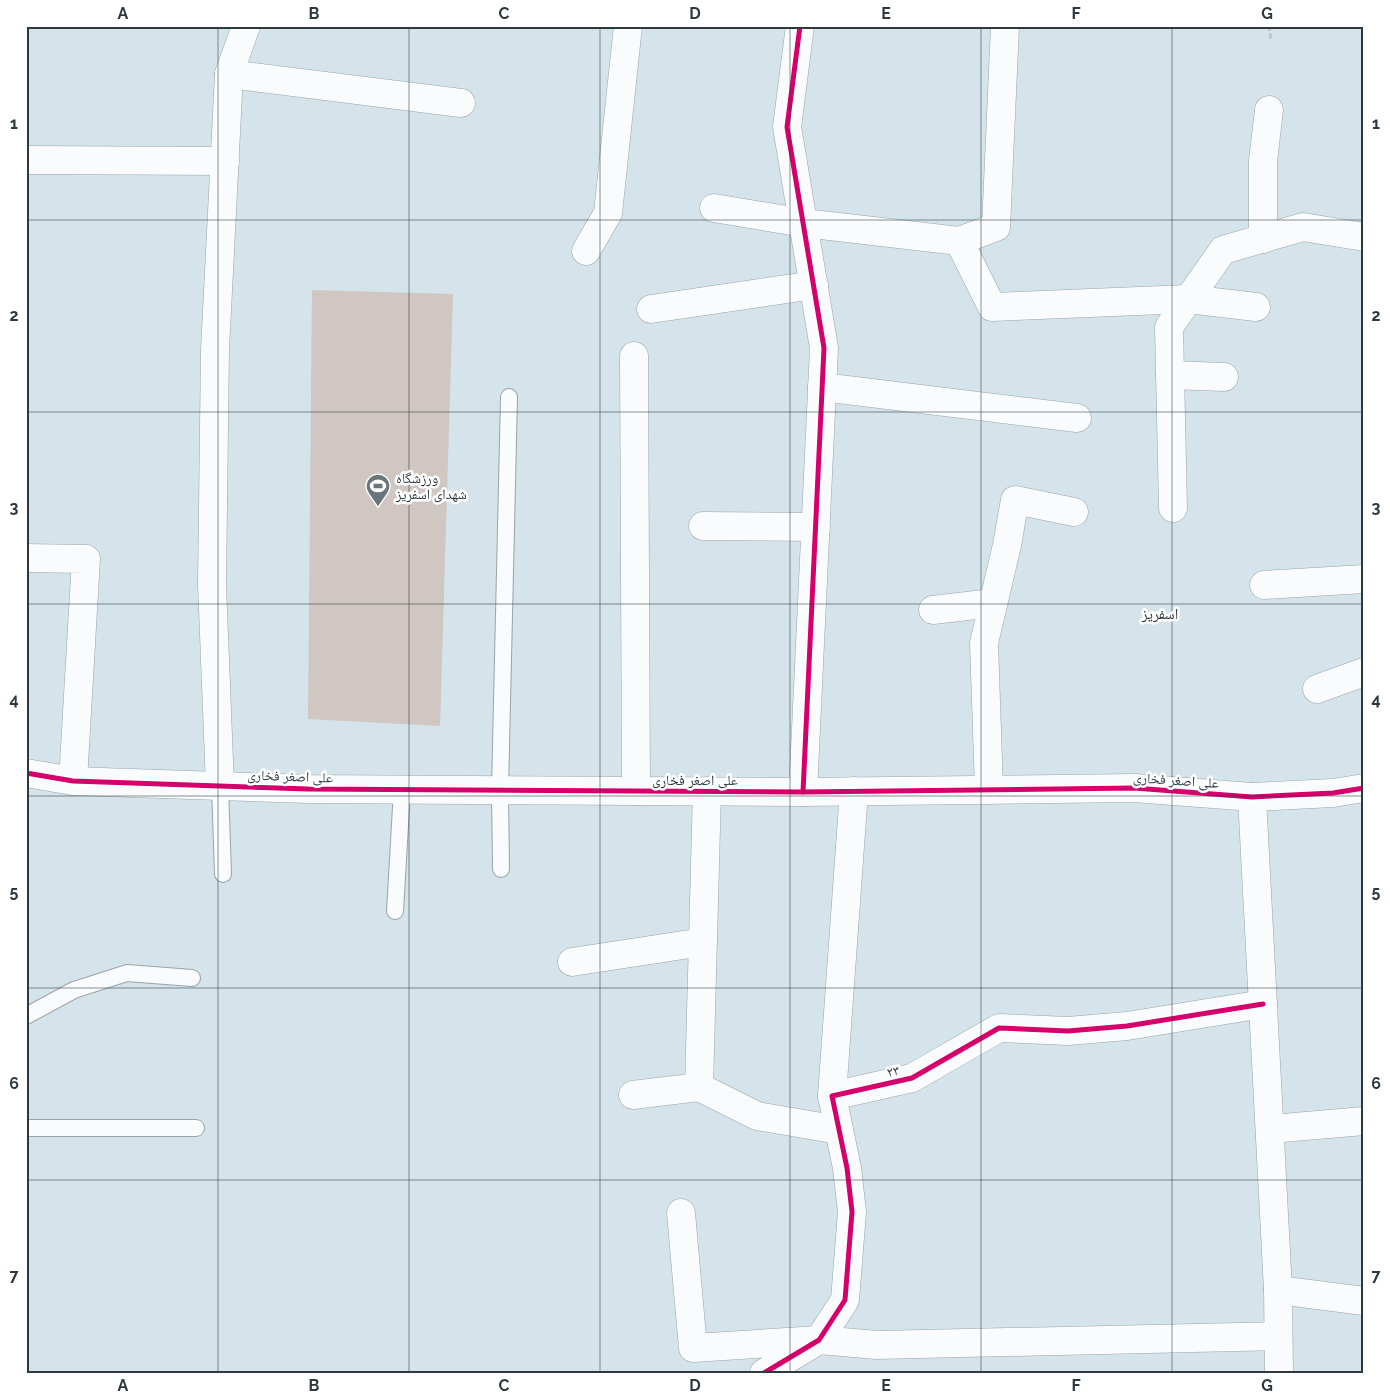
<svg xmlns="http://www.w3.org/2000/svg" width="1390" height="1399" viewBox="0 0 1390 1399" font-family="Raleway,'Noto Naskh Arabic',sans-serif">
<style>
.green{fill:#d0c6c2}
.lines{fill:none;stroke-linecap:round;stroke-linejoin:round}
.service-casing{stroke:#98a4aa;stroke-width:18}
.minor-casing{stroke:#98a4aa;stroke-width:29}
.tertiary-casing{stroke:#98a4aa;stroke-width:29}
.path{stroke:#bfc4c6;stroke-width:3;stroke-dasharray:5 2.5;stroke-linecap:butt}
.service{stroke:#f9fbfc;stroke-width:16}
.minor{stroke:#f9fbfc;stroke-width:28}
.tertiary{stroke:#f9fbfc;stroke-width:28}
.cycleway-casing{stroke:#fff;stroke-width:8}
.cycleway{stroke:#d6006c;stroke-width:5}
.grid{fill:none;stroke:#2e393e;stroke-width:1;stroke-opacity:0.55}
.labels{text-anchor:middle;stroke-width:5;stroke-linejoin:round;paint-order:stroke}
.poi-label{font-size:14px;fill:#2e393e;stroke:#fff;text-anchor:start}
.street-label{font-size:14px;fill:#2e393e;stroke:#fff}
.neighbourhood-label{font-size:15px;fill:#2e393e;stroke:#fff}
.neatline{fill:none;stroke:#2e393e;stroke-width:2}
.grid-label{font-size:16px;text-anchor:middle;font-weight:bold;fill:#2e393e}
</style>
<rect width="100%" height="100%" fill="#d5e4eb"/>
<path class="green" d="M312,290L453,294L440,726L308,719Z"/>
<g class="lines">
<defs>
<g id="service">
<path d="M220,786L223,874"/>
<path d="M501,869L500,790L509,397"/>
<path d="M395,911L402,790"/>
<path d="M26,1016L74,990L127,973L192,978"/>
<path d="M26,1128H196"/>
</g>
<g id="minor">
<path d="M800,26L787,127L824,348L803,792"/>
<path d="M229,74L461,103"/>
<path d="M26,160L225,161"/>
<path d="M714,208L804,223L959,241L996,227L1005,26"/>
<path d="M1263,239V161L1269,110"/>
<path d="M959,241L992,307L1188,299L1256,307"/>
<path d="M586,251L608,213L628,26"/>
<path d="M651,309L814,285"/>
<path d="M634,356L636,791"/>
<path d="M1170,375L1224,377"/>
<path d="M822,387L1077,418"/>
<path d="M1173,508L1169,327L1223,250L1303,227L1364,237"/>
<path d="M703,526L816,527"/>
<path d="M26,558L86,559L73,781"/>
<path d="M1264,585L1364,579"/>
<path d="M933,610L993,603"/>
<path d="M1317,689L1364,672"/>
<path d="M220,786L212,584L215,350L229,74L246,26"/>
<path d="M989,790L984,643L1007,545L1015,500L1074,512"/>
<path d="M707,791L699,1087L757,1116L839,1130"/>
<path d="M1252,797L1278,1290L1279,1373"/>
<path d="M572,962L703,942"/>
<path d="M633,1095L699,1087"/>
<path d="M832,1096L854,791"/>
<path d="M1270,1129L1364,1121"/>
<path d="M681,1213L693,1348L819,1340L877,1345L1278,1336"/>
<path d="M1278,1290L1364,1301"/>
<path d="M764,1373L819,1340L845,1300L852,1212L847,1168L832,1096L912,1078L999,1028L1068,1031L1127,1026L1263,1004"/>
</g>
<path id="tertiary" d="M26,773L73,781L308,789L803,792L1134,788L1252,797L1333,793L1364,788"/>
</defs>
<use href="#service" class="service-casing"/>
<use href="#minor" class="minor-casing"/>
<use href="#tertiary" class="tertiary-casing"/>
<path class="path" d="M1269,26L1271,41"/>
<use href="#service" class="service"/>
<use href="#minor" class="minor"/>
<use href="#tertiary" class="tertiary"/>
<defs>
<g id="cycleway">
<path d="M800,26L787,127L824,348L803,792"/>
<path d="M26,773L73,781L308,789L803,792L1134,788L1252,797L1333,793L1364,788"/>
<path d="M764,1373L819,1340L845,1300L852,1212L847,1168L832,1096L912,1078L999,1028L1068,1031L1127,1026L1263,1004"/>
</g>
</defs>
<use href="#cycleway" class="cycleway-casing"/>
<use href="#cycleway" class="cycleway"/>
</g>
<path class="grid" d="M218,26V1373M409,26V1373M600,26V1373M790,26V1373M981,26V1373M1172,26V1373M26,220H1364M26,412H1364M26,604H1364M26,796H1364M26,988H1364M26,1180H1364"/>
<defs>
<symbol id="stadium-pin" viewBox="-11 -11 22 30"><path d="M0 17L-7.5 6A9.5 9.5 0 1 1 7.5 6Z" fill="#68757b" stroke="#fff"/><path d="M0-5a6.5 5 0 1 0 0 10a6.5 5 0 1 0 0-10ZM-3.5-1.8h7v3.6h-7Z" fill="#fff"/></symbol>
</defs>
<g fill-rule="evenodd">
<use href="#stadium-pin" x="364" y="472" width="28" height="38"/>
</g>
<g class="labels">
<g class="poi-label">
<text x="396" y="483">ورزشگاه<tspan x="396" dy="16">شهدای اسفریز</tspan></text>
</g>
<g class="street-label">
<text transform="translate(290 776) rotate(2)" y="5">علی اصغر فخاری</text>
<text x="695" y="785">علی اصغر فخاری</text>
<text transform="translate(1176 780) rotate(4)" y="5">علی اصغر فخاری</text>
<text transform="translate(893 1071) rotate(-13)" y="5">۲۳</text>
</g>
<g class="neighbourhood-label">
<text x="1160" y="619">اسفریز</text>
</g>
</g>
<rect width="1390" height="1399" fill="none" stroke="#ffffff" stroke-width="55"/>
<rect x="28" y="28" width="1334" height="1344" class="neatline"/>
<g class="grid-label">
<text x="123" y="19">A</text>
<text x="314" y="19">B</text>
<text x="504" y="19">C</text>
<text x="695" y="19">D</text>
<text x="886" y="19">E</text>
<text x="1076" y="19">F</text>
<text x="1267" y="19">G</text>
<text x="14" y="129">1</text>
<text x="1376" y="129">1</text>
<text x="14" y="321">2</text>
<text x="1376" y="321">2</text>
<text x="14" y="513">3</text>
<text x="1376" y="513">3</text>
<text x="14" y="705">4</text>
<text x="1376" y="705">4</text>
<text x="14" y="897">5</text>
<text x="1376" y="897">5</text>
<text x="14" y="1089">6</text>
<text x="1376" y="1089">6</text>
<text x="14" y="1281">7</text>
<text x="1376" y="1281">7</text>
<text x="123" y="1391">A</text>
<text x="314" y="1391">B</text>
<text x="504" y="1391">C</text>
<text x="695" y="1391">D</text>
<text x="886" y="1391">E</text>
<text x="1076" y="1391">F</text>
<text x="1267" y="1391">G</text>
</g>
</svg>
